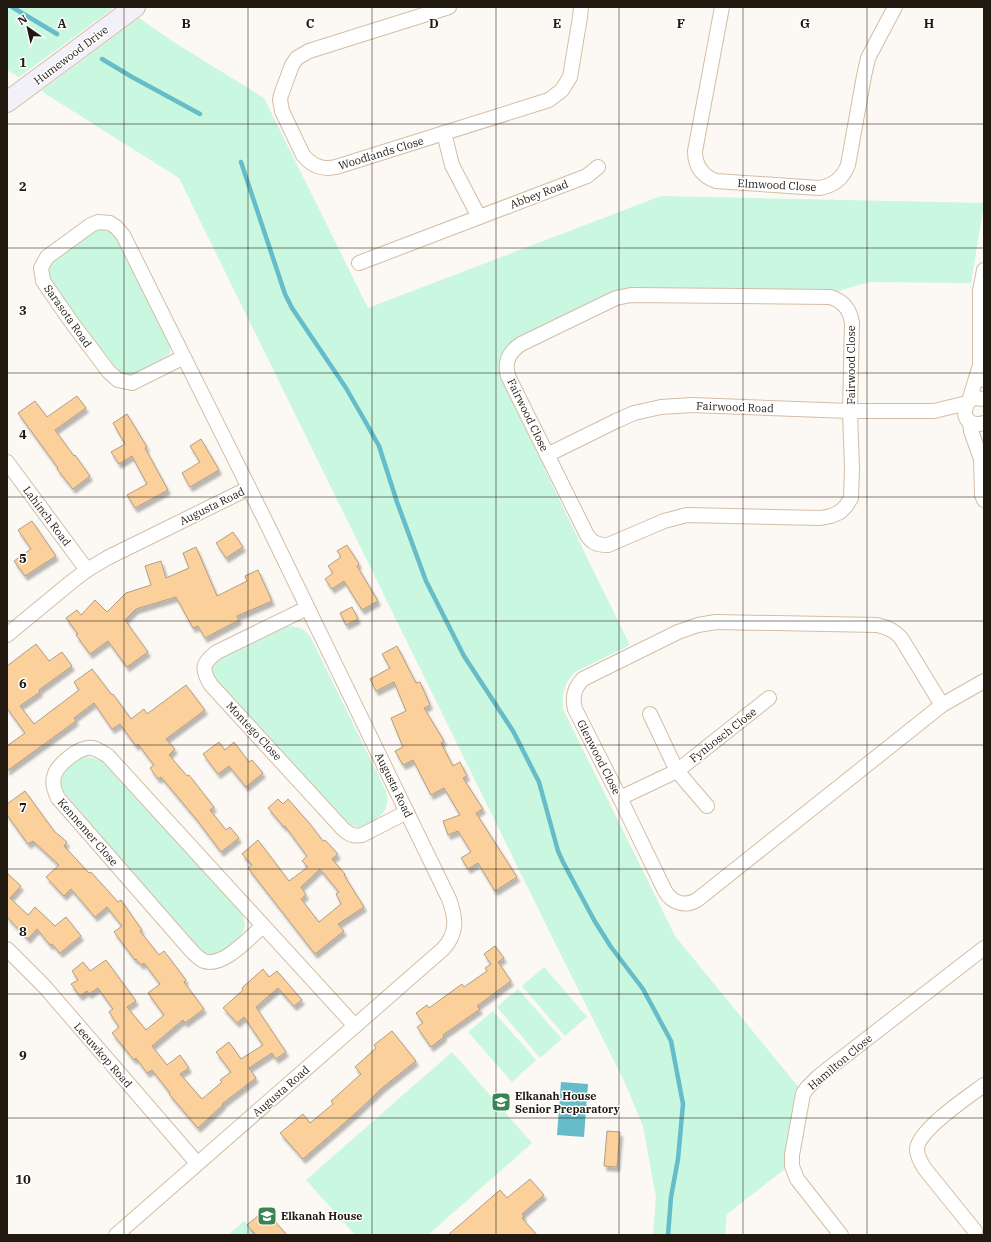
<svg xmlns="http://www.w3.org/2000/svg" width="991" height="1242" viewBox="0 0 991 1242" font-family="'IBM Plex Serif',serif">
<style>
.green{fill:#c9f7e0}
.water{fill:#66bcc8}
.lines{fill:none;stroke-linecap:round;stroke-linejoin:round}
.stream{stroke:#66bcc8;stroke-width:4.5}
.building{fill:#fcd09b;stroke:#b19d85;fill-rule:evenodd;filter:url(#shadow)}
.street-casing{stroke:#d3bea5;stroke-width:16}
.secondary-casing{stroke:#d3bea5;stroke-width:22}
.street{stroke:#fff;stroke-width:14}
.secondary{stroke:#f2f1f9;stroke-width:20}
.grid{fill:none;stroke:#221a11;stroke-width:1;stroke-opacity:0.55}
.labels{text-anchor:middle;stroke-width:3;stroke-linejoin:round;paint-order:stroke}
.street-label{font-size:11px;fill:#221a11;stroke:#fff}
.poi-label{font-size:11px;font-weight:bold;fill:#221a11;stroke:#fff;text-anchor:start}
.grid-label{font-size:13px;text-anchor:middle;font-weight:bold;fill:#221a11;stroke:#fff;stroke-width:3;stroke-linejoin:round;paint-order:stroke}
</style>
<defs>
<filter id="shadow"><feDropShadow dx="2.5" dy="4.5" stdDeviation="1" flood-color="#0004"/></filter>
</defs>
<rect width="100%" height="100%" fill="#fcf8f3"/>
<g class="green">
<path d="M7,7H115L19,77L7,70Z"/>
<path d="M139,18L172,41L264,98L368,308L661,196L984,203L971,283L869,282L835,292L620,289L513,341C503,349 497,361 500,375L591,566L630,645L575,672C564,683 562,693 563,709L675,936L800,1089L796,1097L785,1169L727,1214L725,1235H653L656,1197L643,1126L625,1083L557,947L179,178L41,91Z"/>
<path d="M105,227L119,237L170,338V354L130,378L116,371L48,285L49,263L91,229Z"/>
<path d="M286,626C297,626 303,628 310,636L386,791C387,796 388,800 387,804C385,815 369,827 358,827C353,826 350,825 346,822L218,683C211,673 209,668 219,659Z"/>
<path d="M90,757L104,762L239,909C250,926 244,935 230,946C218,955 212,958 199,950L62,790L61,780L63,774L67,768L80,758Z"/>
<path d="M544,967L587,1017L565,1036L522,986Z"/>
<path d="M518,989L562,1039L540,1058L497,1007Z"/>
<path d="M493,1011L536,1060L512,1082L468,1032Z"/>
<path d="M452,1052L532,1143L428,1235H355L306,1180Z"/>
<path d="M244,1221L256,1235H228Z"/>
</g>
<path class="water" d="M561,1082L588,1084L584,1137L557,1135Z"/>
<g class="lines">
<g class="stream">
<path d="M12,7L57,34"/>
<path d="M102,59L132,77L200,114"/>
<path d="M241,162L285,294L292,308L346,388L365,421L379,446L397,502L426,581L464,656L513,731L539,782L558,851L563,862L594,920L611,947L643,989L671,1041L683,1104L678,1159L671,1197L668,1235"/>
</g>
</g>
<g class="building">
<path d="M77,396L86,408L55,430L74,456L75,455L90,476L73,489L57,469L58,468L18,413L35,401L47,417Z"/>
<path d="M127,414L147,447L145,448L168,490L135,508L127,495L147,484L132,456L119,464L111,452L125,444L113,423Z"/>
<path d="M201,439L219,470L190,487L182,473L200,462L190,446Z"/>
<path d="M32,521L56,556L25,576L14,561L31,549L18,530Z"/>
<path d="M233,532L243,547L226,558L216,543Z"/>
<path d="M347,545L359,564L357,566L378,601L362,610L344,581L332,589L325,579L333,573L328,566L341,557L337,551Z"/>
<path d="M196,547L217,596L247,581L245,576L258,570L272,601L237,616L239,620L205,638L198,626L193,628L176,597L136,609L125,620L148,652L127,667L108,641L90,654L76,635L78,634L66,618L77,610L81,615L95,600L107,612L126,593L151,585L145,566L161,561L166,578L189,568L183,553Z"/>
<path d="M352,607L358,619L346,625L340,613Z"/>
<path d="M36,644L49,661L62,652L72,666L39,690L40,692L20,706L34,724L79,690L74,682L92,669L112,695L113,694L131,719L144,709L147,714L186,685L205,710L166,739L175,749L169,755L187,776L189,775L214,807L210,810L226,830L230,827L239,838L221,852L197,820L161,777L158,779L150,768L154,765L138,744L136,746L120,724L112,729L94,703L74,718L76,721L7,771V746L25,733L7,708V666Z"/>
<path d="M397,646L416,683L420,682L430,705L424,708L444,741L441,743L453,766L460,762L467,776L463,778L483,809L476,813L517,877L495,891L478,863L468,869L461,858L471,852L458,831L448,835L443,821L460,815L444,788L431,795L413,760L403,765L395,751L403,747L391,718L406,711L394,682L376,691L370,679L390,668L382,654Z"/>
<path d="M219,742L225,750L234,742L249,762L252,760L263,773L246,787L229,766L218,774L203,754Z"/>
<path d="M25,791L54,831L67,842L64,846L89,873L91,872L118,902L121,900L142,930L140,931L159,955L164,951L186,980L184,982L204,1009L185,1023L183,1020L152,1046L167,1065L180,1055L189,1068L180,1074L202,1099L222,1082L220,1080L231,1072L216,1052L229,1042L241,1059L263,1045L244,1017L237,1023L223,1008L243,990L242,988L263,969L269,977L277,971L302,1000L294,1006L278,988L256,1007L286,1052L276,1059L272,1053L249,1068L256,1078L222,1104L223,1105L198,1128L169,1094L170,1093L152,1070L147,1073L136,1058L134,1060L112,1033L119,1027L109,1012L113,1009L98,988L89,994L87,991L80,996L71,984L78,980L72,971L83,962L90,971L106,960L136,1001L127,1007L146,1030L164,1015L148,993L160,984L144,963L141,965L136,959L135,960L114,932L122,926L107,907L95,917L71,889L64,896L46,877L59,865L33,841L28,844L7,815V804Z"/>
<path d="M278,799L283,804L288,799L310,824L323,841L325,840L338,854L332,859L345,874L344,875L364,907L338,924L344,931L315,954L248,868L252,865L242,854L258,840L289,881L308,867L302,861L307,856L285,826L284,827L268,808ZM320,869L339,892L336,894L341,904L319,922L301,899L306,895L301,887Z"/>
<path d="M7,873L21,886L10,898L28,915L35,907L55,926L66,917L81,936L60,953L52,944L50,945L37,929L28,939L7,917Z"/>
<path d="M495,946L504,958L498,962L511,981L477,1006L480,1009L443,1035L444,1037L431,1047L417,1027L423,1023L416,1013L427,1005L429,1008L462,984L464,987L487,971L485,968L491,964L484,954Z"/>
<path d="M392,1031L416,1061L382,1088L357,1112L303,1159L280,1133L303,1114L310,1123L333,1104L331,1101L361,1074L355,1067L376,1048L374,1045Z"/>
<path d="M607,1131L620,1132L617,1167L604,1166Z"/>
<path d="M530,1179L544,1195L522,1214L524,1216L522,1218L537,1235H448L500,1190L507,1198Z"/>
<path d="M265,1210L287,1235H256L247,1225Z"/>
</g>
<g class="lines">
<defs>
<g id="street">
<path d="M449,7L309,51L297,58L292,65L281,95L280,100L282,111L303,155C312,166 322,170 336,167L549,100L562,90L570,77L580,17L581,7"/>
<path d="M722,7L695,151C695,166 702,176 716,181L819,188C833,186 843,178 848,165L864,76L868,58L895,7"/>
<path d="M444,133L452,165L479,217"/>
<path d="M359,263L587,176L598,167"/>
<path d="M984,270L980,291V364L984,380"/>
<path d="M631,295L830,297C843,301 850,309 852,323L850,411L852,469L851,498L846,506L840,512L831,516L821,518L687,515L664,521L608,545C598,545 592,543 587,535L508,376C504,362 509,352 521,344L616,298Z"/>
<path d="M984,399L974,398L969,401C960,414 967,428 984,423"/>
<path d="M969,401L980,365"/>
<path d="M970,422L971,431L981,459L982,495L984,500"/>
<path d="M547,455L616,421L634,413L661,407L692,405L850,411H934L967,403"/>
<path d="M7,462L87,570"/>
<path d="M307,608L217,652C202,663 201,669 211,685L343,829C349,834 353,837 362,835L407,812"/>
<path d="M7,635L70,583L87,570L107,558L249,488"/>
<path d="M942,705L901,638C894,630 887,627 877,625L716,622L698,625L678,632L583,679C574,688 572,697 575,709L620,798L665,891C672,903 685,907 697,900L942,705L984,681"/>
<path d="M650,714L677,771L707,806"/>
<path d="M620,798L677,771L769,698"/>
<path d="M263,926C250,937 223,968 204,961C197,958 193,952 188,947L58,798C55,792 52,784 54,777C56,765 80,746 92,748C98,749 103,753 108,756L355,1026"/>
<path d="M7,949L44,986L197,1163"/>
<path d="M975,1231L925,1169C921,1163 917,1156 917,1149C918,1130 969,1096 984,1085"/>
<path d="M116,1235L443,949C458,933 456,918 449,899L265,520L123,235L116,227L110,223L98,222L91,225L47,257L41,268L43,281L72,323L109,372L118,380L132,383L184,357"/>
<path d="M841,1235L797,1179L792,1166V1155L803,1094L807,1088L819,1076L984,948"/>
</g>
<path id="secondary" d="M7,102L135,7"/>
</defs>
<use href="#street" class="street-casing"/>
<use href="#secondary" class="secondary-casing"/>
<use href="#street" class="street"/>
<use href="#secondary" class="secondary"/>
</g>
<path class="grid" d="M124,7V1235M248,7V1235M372,7V1235M496,7V1235M619,7V1235M743,7V1235M867,7V1235M7,124H984M7,248H984M7,373H984M7,497H984M7,621H984M7,745H984M7,869H984M7,994H984M7,1118H984"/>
<defs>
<symbol id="school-square" viewBox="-11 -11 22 22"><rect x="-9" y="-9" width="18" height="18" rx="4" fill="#388453" stroke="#fff"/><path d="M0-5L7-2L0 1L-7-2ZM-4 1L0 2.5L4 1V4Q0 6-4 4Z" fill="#fff"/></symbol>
</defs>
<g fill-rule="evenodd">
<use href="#school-square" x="490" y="1091" width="22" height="22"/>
<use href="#school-square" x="256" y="1205" width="22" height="22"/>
</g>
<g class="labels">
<g class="street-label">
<text transform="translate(71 55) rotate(-37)" y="4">Humewood Drive</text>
<text transform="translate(381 153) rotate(-17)" y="4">Woodlands Close</text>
<text transform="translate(777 185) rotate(3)" y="4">Elmwood Close</text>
<text transform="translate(539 194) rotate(-21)" y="4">Abbey Road</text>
<text transform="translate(68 316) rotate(55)" y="4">Sarasota Road</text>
<text transform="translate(851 365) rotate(-90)" y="4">Fairwood Close</text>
<text transform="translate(735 407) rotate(2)" y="4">Fairwood Road</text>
<text transform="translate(528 415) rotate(64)" y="4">Fairwood Close</text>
<text transform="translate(212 506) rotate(-26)" y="4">Augusta Road</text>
<text transform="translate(47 516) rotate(53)" y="4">Lahinch Road</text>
<text transform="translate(254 731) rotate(47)" y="4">Montego Close</text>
<text transform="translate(723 735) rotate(-38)" y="4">Fynbosch Close</text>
<text transform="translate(599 757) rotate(63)" y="4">Glenwood Close</text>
<text transform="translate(394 785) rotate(64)" y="4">Augusta Road</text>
<text transform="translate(88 832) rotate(49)" y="4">Kennemer Close</text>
<text transform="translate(103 1055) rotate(49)" y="4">Leeuwkop Road</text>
<text transform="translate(840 1062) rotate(-40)" y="4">Hamilton Close</text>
<text transform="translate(281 1091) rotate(-41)" y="4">Augusta Road</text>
</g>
<g class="poi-label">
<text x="515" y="1100">Elkanah House<tspan x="515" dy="13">Senior Preparatory</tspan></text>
<text x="281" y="1220">Elkanah House</text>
</g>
</g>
<g class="grid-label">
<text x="62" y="28">A</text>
<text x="186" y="28">B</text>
<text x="310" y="28">C</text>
<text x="434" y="28">D</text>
<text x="557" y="28">E</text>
<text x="681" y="28">F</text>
<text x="805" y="28">G</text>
<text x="929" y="28">H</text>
<text x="23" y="67">1</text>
<text x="23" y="191">2</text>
<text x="23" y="315">3</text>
<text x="23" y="439">4</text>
<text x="23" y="563">5</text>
<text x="23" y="688">6</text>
<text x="23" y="812">7</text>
<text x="23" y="936">8</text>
<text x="23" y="1060">9</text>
<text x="23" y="1184">10</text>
</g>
<rect width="991" height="1242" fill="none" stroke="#221a11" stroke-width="16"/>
<g transform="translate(28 28) rotate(326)" stroke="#ffffff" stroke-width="3" paint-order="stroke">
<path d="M0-3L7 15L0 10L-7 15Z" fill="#221a11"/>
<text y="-6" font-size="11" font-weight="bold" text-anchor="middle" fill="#221a11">N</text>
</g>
</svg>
